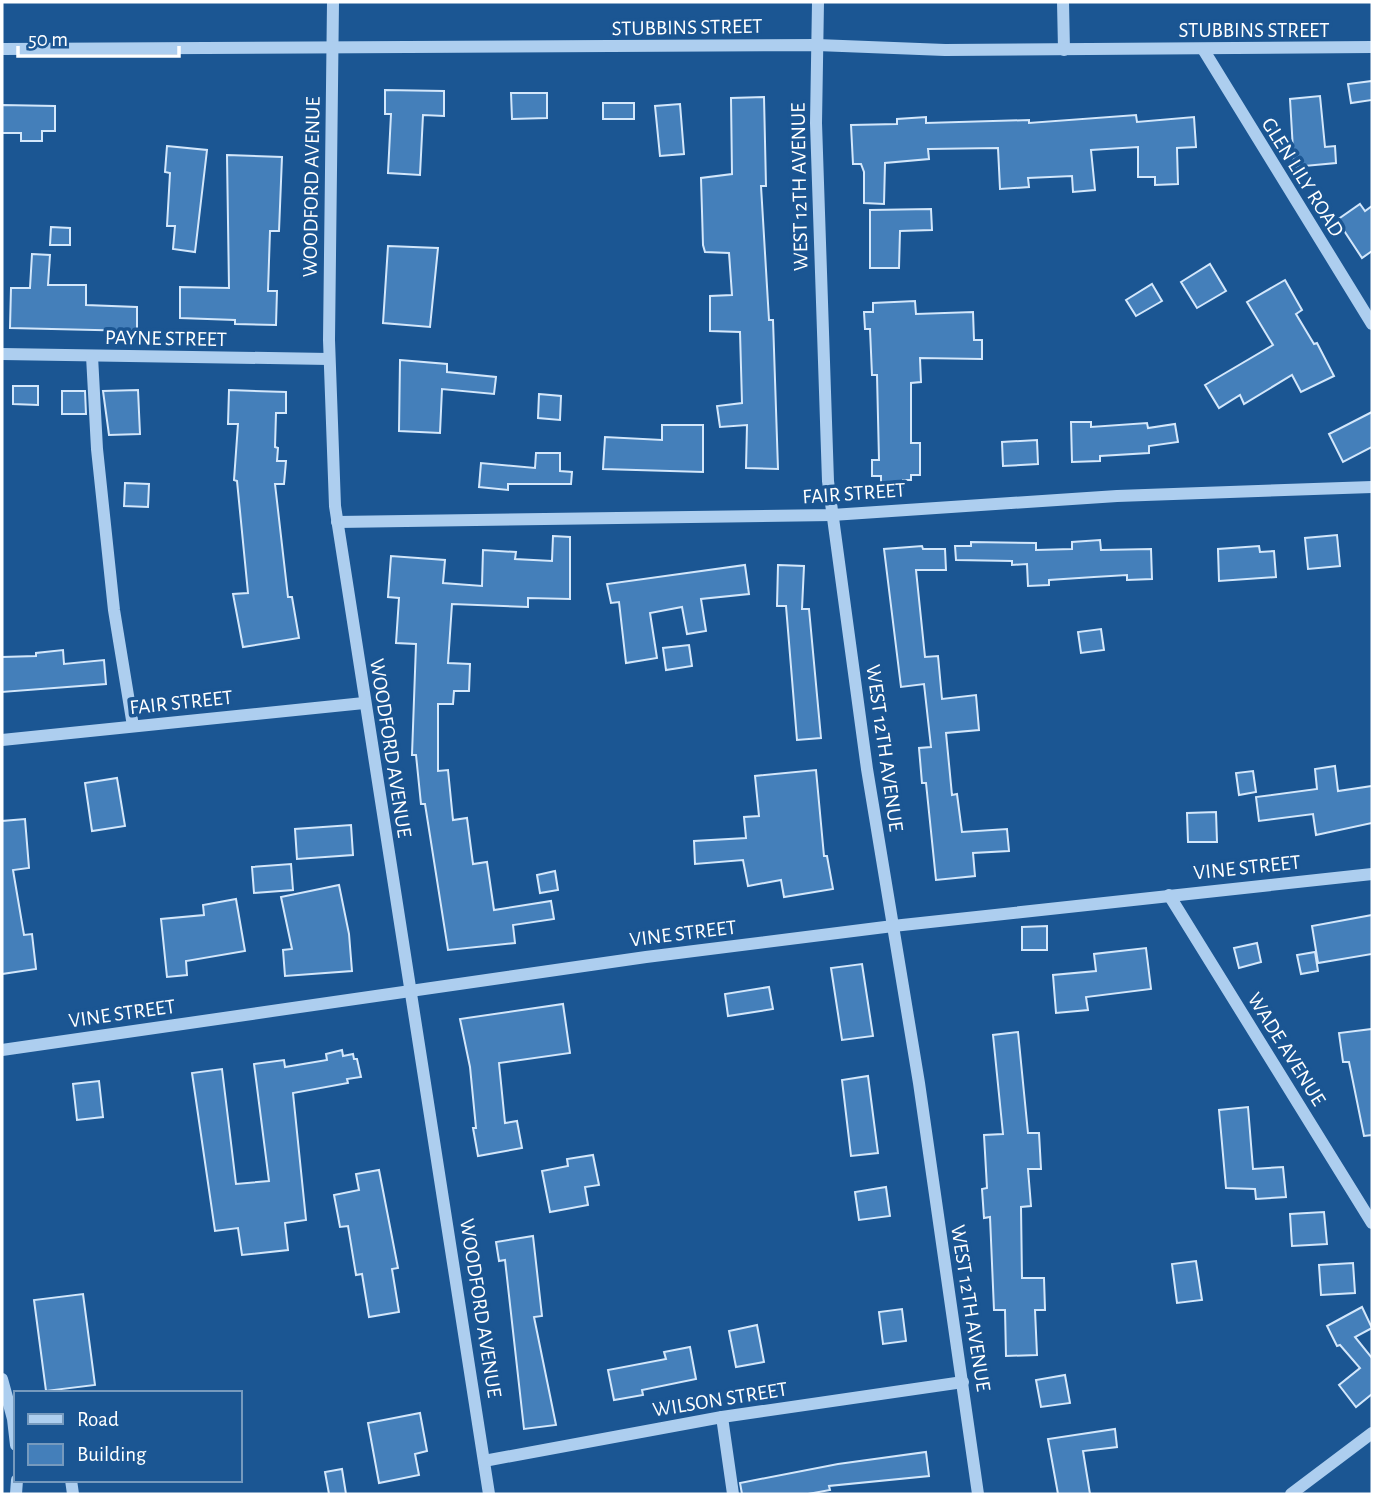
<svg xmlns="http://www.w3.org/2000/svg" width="1374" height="1496" viewBox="0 0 1374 1496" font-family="'Alegreya Sans',sans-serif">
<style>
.building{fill:#447fba;stroke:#d3e7fb;stroke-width:2}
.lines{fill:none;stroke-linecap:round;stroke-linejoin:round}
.minor{stroke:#adceef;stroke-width:12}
.labels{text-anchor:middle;stroke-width:7;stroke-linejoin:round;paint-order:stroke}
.street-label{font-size:21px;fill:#fff;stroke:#1b5693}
</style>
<rect width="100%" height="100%" fill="#1b5693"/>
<g class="building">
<path d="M1372,81V100L1351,103L1348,84Z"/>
<path d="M385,90L444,91V116L423,115L420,175L388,173L391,114H385Z"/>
<path d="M511,93H547V118L512,119Z"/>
<path d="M1320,96L1325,147L1335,146L1336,163L1294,167L1290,99Z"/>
<path d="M764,97L766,186H761L769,320H773L778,469L746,468L747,425L720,427L717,406L742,403L740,332L710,331V296L732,295L729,253L705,252L703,245L701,178L732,174L731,98Z"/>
<rect x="603" y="103" width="31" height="16"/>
<path d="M680,104L684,154L660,156L655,106Z"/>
<path d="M2,105L55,106V131H42V141H21V133H2Z"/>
<path d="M1136,115L1137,122L1194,117L1196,147L1177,148L1178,184L1155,185V177H1138V147L1091,150L1095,190L1073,192L1072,176L1028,178L1029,187L1000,189L998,148L928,149L929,159L885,163L884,204L864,203V172L861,164H853L851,125L897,124V119L926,117V123L1029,120V123Z"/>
<path d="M167,146L207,150L195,252L173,249L175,226H167L170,173L165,172Z"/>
<path d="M227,155L282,157L279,231H270L268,291H277L276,325L235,324V320L180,318V287L229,288Z"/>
<path d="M1360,204L1365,211L1372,206V251L1362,258L1337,220Z"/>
<path d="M931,209L932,230L900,231L899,268H870V210Z"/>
<path d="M51,227L70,228V245H50Z"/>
<path d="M388,246L438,248L430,327L383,323Z"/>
<path d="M32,254L50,255L48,285H86V305L137,307V331L10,328L11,288H30Z"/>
<path d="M1210,264L1226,291L1197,308L1181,282Z"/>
<path d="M1285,280L1302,310L1296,314L1314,344L1317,343L1334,376L1301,392L1292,375L1244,404L1240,395L1219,408L1205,385L1273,345L1247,302Z"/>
<path d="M1152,284L1162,301L1136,316L1126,300Z"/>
<path d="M915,301L916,314L973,312L974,340H982V359L920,358L921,382L911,383V443H920V475H911V480H903V487H881V476H872V460H879L877,375H872L870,329H865L864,312H873V303Z"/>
<path d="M400,360L447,364V372L496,377L494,394L442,389L440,433L399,431Z"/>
<path d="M13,386H38V405L13,404Z"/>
<path d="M138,390L140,434L109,435L103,391Z"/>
<path d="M229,390L286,392V413H276L275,447L278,448L277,461H286L284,484H275L288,597H292L299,638L243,647L233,594L248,593L237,481L234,480L238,424H228Z"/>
<path d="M62,391H85L86,414H62Z"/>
<path d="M539,394L561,396L560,420L538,418Z"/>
<path d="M1372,412V447L1343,462L1329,434Z"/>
<path d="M1071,422H1091V427L1147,423L1148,428L1175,424L1178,442L1149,446V453L1100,456V461L1072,462Z"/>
<path d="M662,425H703V472L603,469L605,437L662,440Z"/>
<path d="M1037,440L1038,464L1003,466L1002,442Z"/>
<path d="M536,453H560V471L572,472L571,484H508V490L479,487L481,463L535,468Z"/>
<path d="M125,483L149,484L148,507L124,506Z"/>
<path d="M1337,535L1340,566L1308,569L1305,538Z"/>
<path d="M553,536L570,537V599L528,598V607L452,604L448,663L470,664L469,691H454L453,704H438V771L448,770L453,820L467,818L473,864L487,862L494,910L551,901L554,919L513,925L515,943L448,950L425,804H421L416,755H412L416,644L396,643L399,598L388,597L391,556L445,560L443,583L482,586L483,550L516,552L515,559L552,561Z"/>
<path d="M1100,540L1101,550L1151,549L1152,579L1127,580V575L1094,577L1049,580V585L1028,586L1027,564L1012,565V561L956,560L955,546H971V542L1036,543V550L1072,549V542Z"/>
<path d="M922,546L923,549H945L946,570H916L925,657L938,656L942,699L976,695L979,730L946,733L952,795L957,794L962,832L1007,829L1009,851L973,853L975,876L936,880L926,783H922L919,748L931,747L924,684L901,687L884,549Z"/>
<path d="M1259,546L1260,552L1274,551L1276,577L1219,581L1218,549Z"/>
<path d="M745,565L749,594L701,599L706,631L687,634L682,607L650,613L657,658L626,663L619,602L611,603L607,584Z"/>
<path d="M778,565L804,566L802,609H809L821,738L797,740L786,606H777Z"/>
<path d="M1101,629L1104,650L1081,653L1078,632Z"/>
<path d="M689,645L692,666L666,670L663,648Z"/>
<path d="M63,650L64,664L104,660L106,684L2,692V657L36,656V653Z"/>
<path d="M1335,766L1338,791L1372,786V823L1316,835L1313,814L1259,821L1256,797L1317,789L1315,769Z"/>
<path d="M816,770L824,856H827L833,889L784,897L781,880L748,886L743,860L695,864L694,841L746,838L744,817L759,816L755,776Z"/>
<path d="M1253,771L1256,792L1239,795L1236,773Z"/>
<path d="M117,778L125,826L92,831L85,783Z"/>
<path d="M1216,812L1217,842H1188L1187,813Z"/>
<path d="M25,819L29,868L13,870L24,935L32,934L36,969L2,974V821Z"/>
<path d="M351,825L353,855L297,859L295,829Z"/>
<path d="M291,864L293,890L254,893L252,867Z"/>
<path d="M555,871L558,890L540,893L537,875Z"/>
<path d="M339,885L349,934L352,971L285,976L283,950L292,949L281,897Z"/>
<path d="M236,899L245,951L186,961L187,975L167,977L161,919L204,915L203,905Z"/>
<path d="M1372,915V954L1318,963L1312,926Z"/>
<path d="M1047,926V950H1022V927Z"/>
<path d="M1257,943L1261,962L1239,968L1234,948Z"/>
<path d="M1146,948L1151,989L1086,997L1088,1010L1056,1013L1053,975L1096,971L1094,954Z"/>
<path d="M1315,952L1318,971L1301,974L1297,955Z"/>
<path d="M862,964L873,1036L842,1040L831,968Z"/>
<path d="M769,987L773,1009L728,1016L725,994Z"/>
<path d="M563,1004L570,1053L499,1063L505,1123L517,1121L522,1148L478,1156L473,1128H476L470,1067L460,1019Z"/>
<path d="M1372,1029V1135L1364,1136L1349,1062H1343L1339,1033Z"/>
<path d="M1018,1032L1028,1133H1039L1041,1169H1028L1031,1206L1021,1207L1022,1278H1044L1045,1310H1035L1037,1355L1006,1356L1005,1310H994L990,1217L984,1218L982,1189L987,1188L984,1135L1003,1134L993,1035Z"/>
<path d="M342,1050L343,1056L353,1054L354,1059H357L361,1077L347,1079L348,1083L293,1093L306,1220L285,1223L288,1250L242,1255L238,1228L215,1231L192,1073L222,1069L236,1184L269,1181L254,1064L284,1060L285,1067L327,1060L326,1054Z"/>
<path d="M868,1076L878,1153L851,1156L842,1080Z"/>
<path d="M99,1081L103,1117L77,1120L73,1084Z"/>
<path d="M1248,1107L1253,1169L1283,1167L1286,1197L1256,1199L1255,1189L1226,1188L1219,1110Z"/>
<path d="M593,1155L599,1185L585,1187L588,1205L550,1212L542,1171L568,1166L567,1159Z"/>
<path d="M379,1170L398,1268L392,1269L399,1312L369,1317L362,1274L356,1275L348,1226L340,1227L334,1195L359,1190L356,1174Z"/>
<path d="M886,1187L890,1216L859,1220L855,1192Z"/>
<path d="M1324,1212L1327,1244L1292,1246L1290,1214Z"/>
<path d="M533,1236L542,1316L534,1317L556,1425L524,1429L505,1260L499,1261L496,1242Z"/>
<path d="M1196,1261L1202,1300L1177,1303L1172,1264Z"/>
<path d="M1353,1263L1355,1293L1321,1295L1319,1265Z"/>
<path d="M83,1294L95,1385L46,1391L34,1300Z"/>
<path d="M1362,1307L1372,1328L1355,1337L1372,1358V1394L1356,1407L1339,1385L1360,1368L1340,1345L1337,1346L1327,1326Z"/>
<path d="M902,1309L906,1341L883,1344L879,1312Z"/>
<path d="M757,1325L764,1362L736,1367L729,1331Z"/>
<path d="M690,1347L696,1379L642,1390L643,1395L614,1400L608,1370L666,1359L664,1352Z"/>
<path d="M1065,1375L1070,1403L1041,1407L1036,1380Z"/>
<path d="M420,1413L427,1451L415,1454L419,1475L379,1483L368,1423Z"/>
<path d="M1115,1429L1117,1447L1083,1451L1090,1494H1058L1048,1439Z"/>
<path d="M926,1452L929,1476L829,1486L830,1490L808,1494H742L740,1483L838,1464Z"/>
<path d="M342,1469L346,1494H329L325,1472Z"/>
</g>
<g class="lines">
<g class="minor">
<path d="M333,2L329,340L335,506L489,1494"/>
<path d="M818,2L816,123L828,481L867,769L919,1083L978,1494"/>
<path d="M1063,2L1064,50"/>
<path d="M2,49L817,45L945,50L1372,47"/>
<path d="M1203,49L1372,324"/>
<path d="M2,354L329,359"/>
<path d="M92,356L97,449L114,610L133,726"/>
<path d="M337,522L832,515L1117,496L1372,487"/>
<path d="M2,740L364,703"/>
<path d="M1169,895L1372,1223"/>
<path d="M2,1050L646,957L893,926L1372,874"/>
<path d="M2,1379L13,1419L16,1445"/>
<path d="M722,1417L733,1494"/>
<path d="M484,1461L722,1417L963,1382"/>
<path d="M71,1480L73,1494"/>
<path d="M16,1494L17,1480"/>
<path d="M1291,1494L1372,1433"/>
</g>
</g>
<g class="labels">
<g class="street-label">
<text transform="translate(687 27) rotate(-1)" y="7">STUBBINS STREET</text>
<text x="1254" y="37">STUBBINS STREET</text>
<text transform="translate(1303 177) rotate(58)" y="7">GLEN LILY ROAD</text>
<text transform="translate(311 187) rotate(-89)" y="7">WOODFORD AVENUE</text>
<text transform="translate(799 187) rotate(-91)" y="7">WEST 12TH AVENUE</text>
<text transform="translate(166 338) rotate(1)" y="7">PAYNE STREET</text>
<text transform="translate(854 493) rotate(-4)" y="7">FAIR STREET</text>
<text transform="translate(181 702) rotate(-6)" y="7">FAIR STREET</text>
<text transform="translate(391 748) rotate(81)" y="7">WOODFORD AVENUE</text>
<text transform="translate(885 748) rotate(82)" y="7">WEST 12TH AVENUE</text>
<text transform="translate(1247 867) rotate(-6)" y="7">VINE STREET</text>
<text transform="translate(683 933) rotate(-7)" y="7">VINE STREET</text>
<text transform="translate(122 1013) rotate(-8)" y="7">VINE STREET</text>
<text transform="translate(1287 1049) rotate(58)" y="7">WADE AVENUE</text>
<text transform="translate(481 1308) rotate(81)" y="7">WOODFORD AVENUE</text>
<text transform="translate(971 1308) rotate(81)" y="7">WEST 12TH AVENUE</text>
<text transform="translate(720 1399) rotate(-9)" y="7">WILSON STREET</text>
</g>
</g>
<rect width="1374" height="1496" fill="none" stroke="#ffffff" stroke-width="7"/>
<rect x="14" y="1391" width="228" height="91" fill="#1b5693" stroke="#769abe" stroke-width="2"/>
<rect x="28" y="1414" width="35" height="10" fill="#adceef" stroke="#769abe" stroke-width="2"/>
<text x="77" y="1426" font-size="21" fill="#ffffff">Road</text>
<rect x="28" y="1444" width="35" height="21" fill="#447fba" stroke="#769abe" stroke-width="2"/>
<text x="77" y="1461" font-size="21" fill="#ffffff">Building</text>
<path d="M18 46v10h161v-10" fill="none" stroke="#ffffff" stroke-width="3.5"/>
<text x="28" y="46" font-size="21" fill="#ffffff" stroke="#1b5693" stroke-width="5" paint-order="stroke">50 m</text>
</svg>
